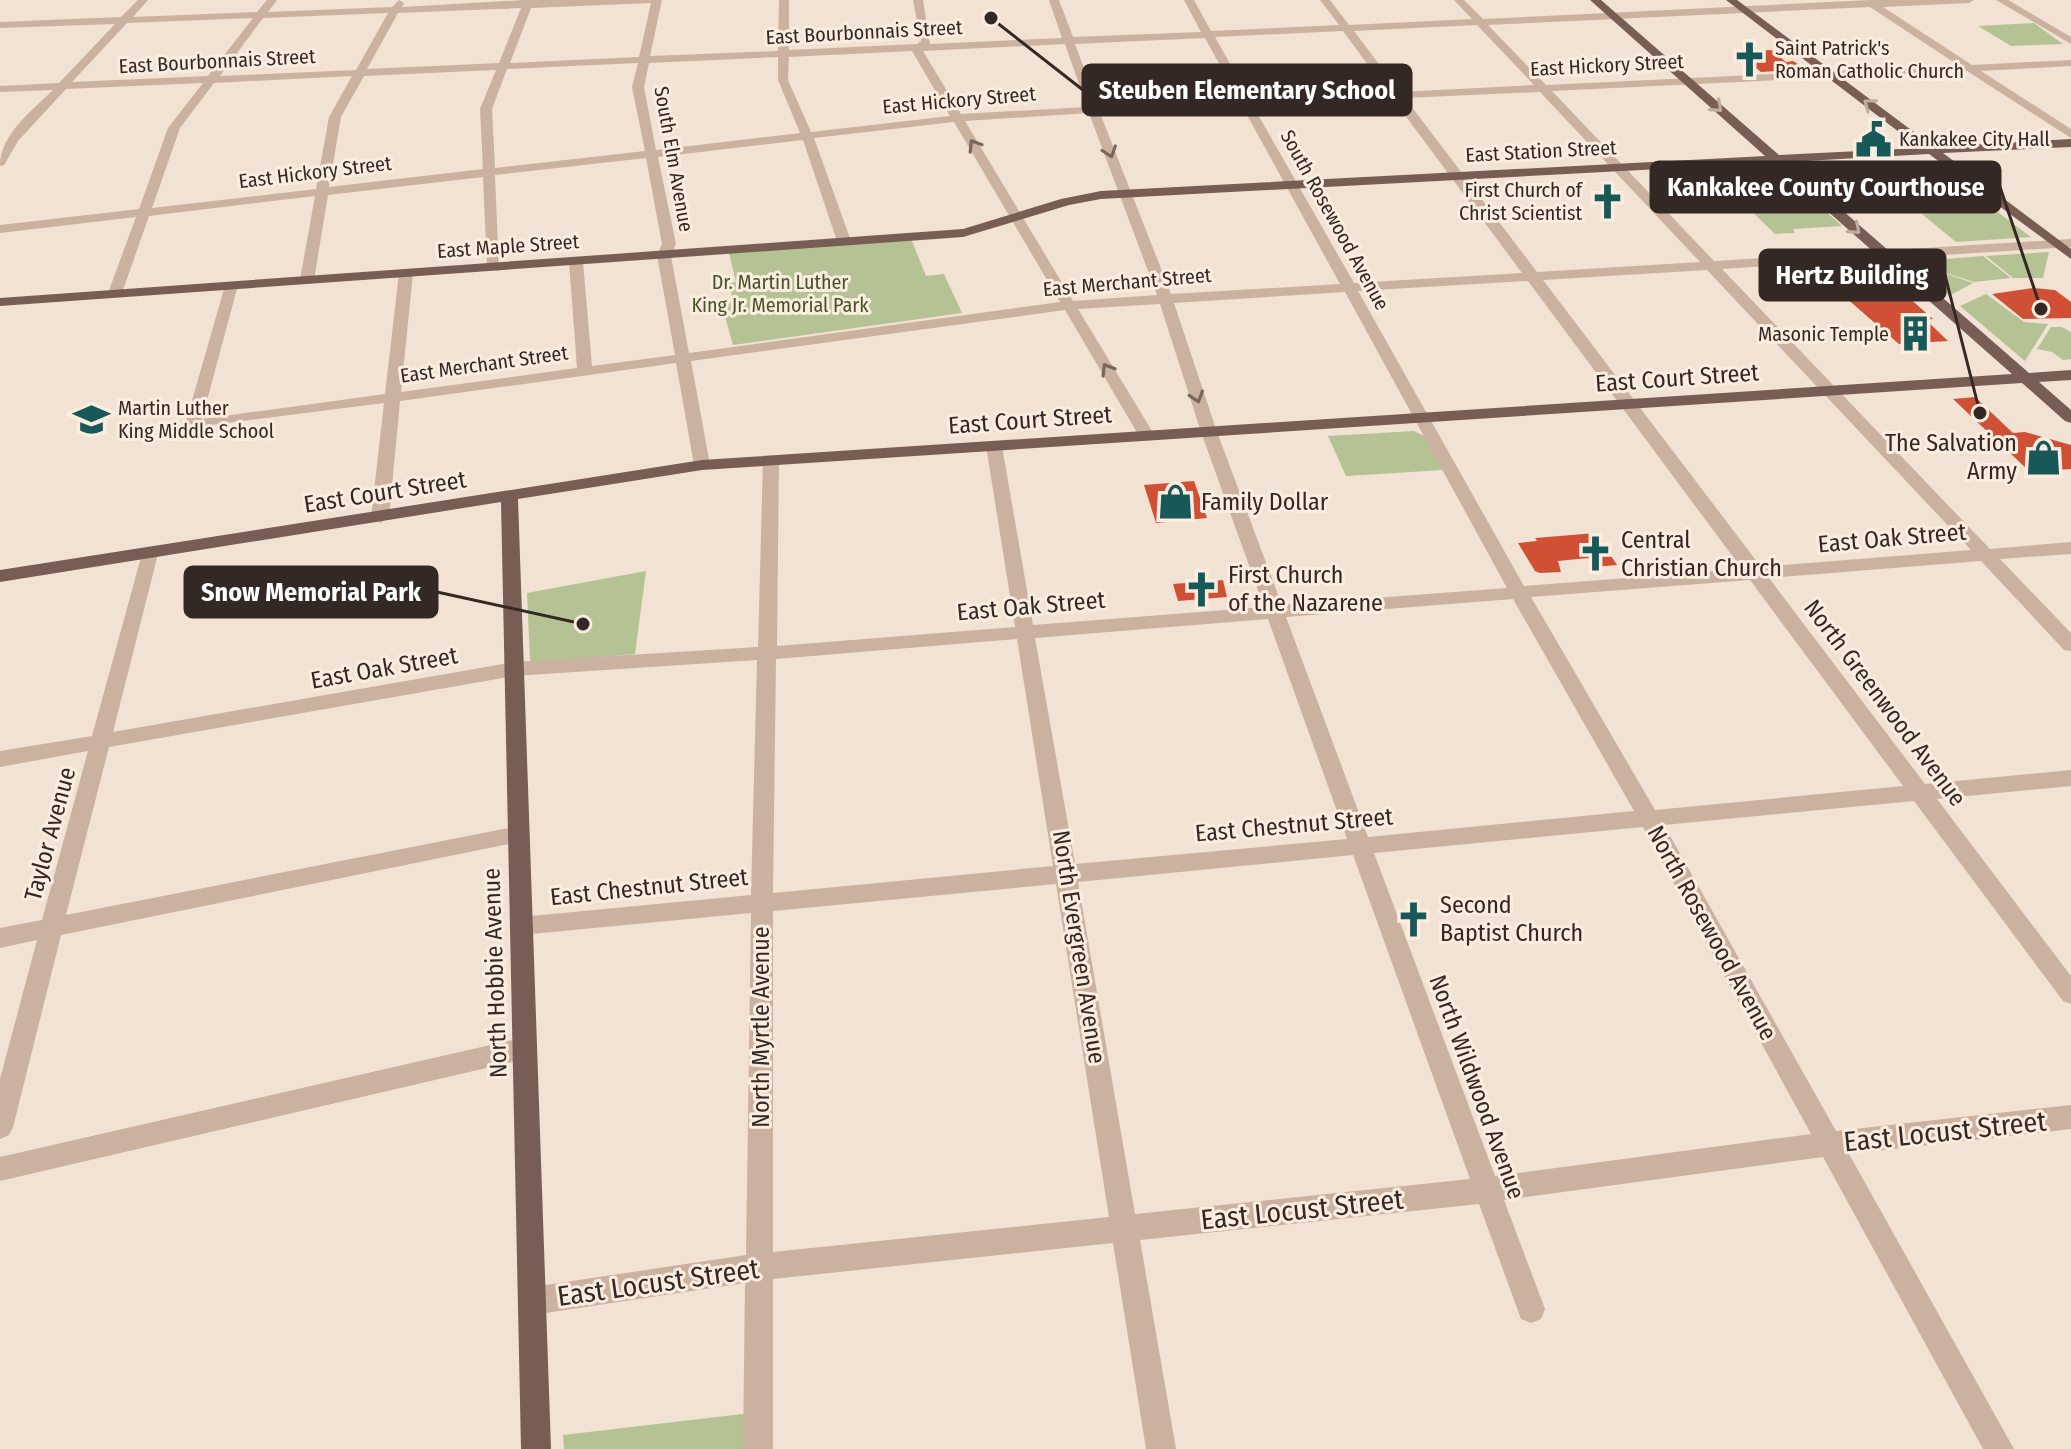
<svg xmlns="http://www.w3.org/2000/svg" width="2071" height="1449" viewBox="0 0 2071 1449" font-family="'Fira Sans Condensed',sans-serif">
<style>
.green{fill:#b5c294}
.building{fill:#d05035}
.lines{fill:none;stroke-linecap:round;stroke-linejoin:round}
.minor{fill:#cbb1a0;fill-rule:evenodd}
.major{fill:#775d53;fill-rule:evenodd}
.oneway{stroke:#bfaca1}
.oneway2{stroke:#78665c}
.labels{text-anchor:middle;stroke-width:6;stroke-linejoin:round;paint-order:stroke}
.far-street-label{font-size:20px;fill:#342824;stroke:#faede0}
.far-poi-label{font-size:20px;fill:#342824;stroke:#faede0;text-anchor:start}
.far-park-label{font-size:20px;fill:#465426;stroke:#faede0}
.street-label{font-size:24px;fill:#342824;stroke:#faede0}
.poi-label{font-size:24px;fill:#342824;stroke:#faede0;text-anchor:start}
.near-street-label{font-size:28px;fill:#342824;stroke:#faede0}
.leader{fill:none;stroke:#342824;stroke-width:3}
.callout-dot{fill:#342824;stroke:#faede0;stroke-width:3}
.callout{fill:#342824;stroke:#342824;stroke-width:3}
.callout-label{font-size:26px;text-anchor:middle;font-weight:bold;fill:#fff}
</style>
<rect width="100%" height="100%" fill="#f2e2d4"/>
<g class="green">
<path d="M2034,23L2063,44L2011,46L1978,26Z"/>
<path d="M1802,190L1842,226L1793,229L1795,233L1775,234L1734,194Z"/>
<path d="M1995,210L2031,237L1956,242L1922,214Z"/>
<path d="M911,239L926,276L944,274L962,313L733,345L721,303L733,302L729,283L736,282L729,253Z"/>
<path d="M2049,252L2043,278H2013L1986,256Z"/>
<path d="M1983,256L2011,278L1974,282L1918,264L1973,283L1949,296L1909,262Z"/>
<path d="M1986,294L2024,322L2048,324L2025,361L1960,306Z"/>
<path d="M2051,327H2062L2071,332V359L2063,360L2052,352L2037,349Z"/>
<path d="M1414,431L1424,436L1443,470L1346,476L1328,436Z"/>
<path d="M646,571L635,654L533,663L530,660L527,593Z"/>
<path d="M751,1413L750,1449H564L563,1435Z"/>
</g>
<g class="building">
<path d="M1771,50L1786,62L1793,61L1806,69L1761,72L1736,52Z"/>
<path d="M1872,265L1933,319L1926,320L1948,341L1899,344L1830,284L1845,283L1832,267Z"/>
<path d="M2033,288L2055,290L2071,302V318L2023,319L1992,294Z"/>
<path d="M1975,397L2013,433L2025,432L2071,445V469L2030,472L1953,399Z"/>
<path d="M1194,481L1207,518L1156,523L1144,485Z"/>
<path d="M1596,533L1617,565L1594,567L1588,558L1558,561L1561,572L1540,573L1535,571L1518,543L1537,541L1535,538Z"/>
<path d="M1223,580L1227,597L1178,601L1173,584Z"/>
</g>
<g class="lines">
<g class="minor">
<path d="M138,0H148L133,17L257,12L267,0H277L268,12L392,7L399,0L404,3L402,7L524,0H662L650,56L778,51L779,0H789V50L917,44L921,41L913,0H923L930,44L1062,38L1049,0H1059L1073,37L1201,32L1184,0H1194L1211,31L1339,25L1320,0H1330L1349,25L1472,19L1454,0H1464L1483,19L1870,0H1974L1969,3L1883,7L1972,65L2071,60V66L1981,71L2071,129V138L1967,71L1552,91L1714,261L2071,239V247L1722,269L1990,549L2071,542V554L2000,559L2071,633V651L2064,650L1981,561L1769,578L1925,784L2071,770V786L1937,799L2071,976V1004L2063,1001L1914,801L1664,825L1836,1131L2071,1105V1129L1849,1154L2014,1449H1983L1823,1157L1504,1200L1545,1309L1541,1319L1531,1323L1521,1319L1479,1204L1140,1240L1176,1449H1146L1113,1243L773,1279V1449H743L745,1283L532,1315L522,1311L518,1301L522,1291L532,1287L746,1255L751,913L521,935L513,933L510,926L513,919L521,917L751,895L757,660L514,676L109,747L66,915L519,826L527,828L530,834L527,840L519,842L61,935L13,1127L9,1135L0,1139V1079L37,940L0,948V928L42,920L88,751L0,767V751L92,736L143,550L149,548L158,554L113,732L514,662L758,647L763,460L771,455L779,460L777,646L1015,627L986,446L994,441L1002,446L1033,625L1264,607L1201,432L1160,304L1078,309L1155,436L1147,441L1139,436L1065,310L691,361L710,465L702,470L694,465L676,363L400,401L389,518L380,523L371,518L384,403L187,428L185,425L226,282L238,285L202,419L385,394L399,273L406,269L413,273L401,392L577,368L569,262L576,258L583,262L592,366L675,355L657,255L662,244L646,158L495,175L499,271L487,268L483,177L328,195L314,280L307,284L300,280L315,196L149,216L122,293L110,296L108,293L136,217L0,233V225L139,209L168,128L203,83L66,89L18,141L4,165L0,166C0,134 32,111 53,90L0,92V86L59,83L115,24L0,28V22L121,17ZM651,3L639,57L510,63L531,8ZM1870,7L1958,65L1546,85L1488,25ZM521,8L499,63L367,69L398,13ZM388,13L356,70L220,76L263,18ZM253,18L208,76L72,82L127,23ZM1477,25L1534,85L1400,92L1354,31ZM1343,31L1388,92L1250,99L1215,37ZM1205,38L1239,100L1098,106L1075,44ZM1065,44L1087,107L961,114L923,51ZM912,51L950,116L811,132L788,80L789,57ZM778,57V80L800,133L656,150L644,87L649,63ZM638,63L632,87L645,151L495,168L492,109L507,69ZM496,70L480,109L483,169L329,187L341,117L364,76ZM352,76L329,117L316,189L152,208L180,128L214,83ZM1540,92L1700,262L1537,272L1405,98ZM1393,99L1522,273L1354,283L1253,106ZM1242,106L1340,284L1171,294L1100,113ZM1089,113L1157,295L1073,301L965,121ZM954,122L1060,302L689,353L671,256L676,244L658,157L803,140L837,241L844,245L851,241L814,138ZM1707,270L1971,550L1761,567L1543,280ZM1528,281L1742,569L1524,586L1358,291ZM1345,292L1507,588L1282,605L1217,432L1174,303ZM1750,580L1903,786L1655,810L1531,597ZM1513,599L1634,811L1368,837L1286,617ZM1268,619L1347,839L1075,864L1035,638ZM1017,639L1053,866L773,893L776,659ZM1643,827L1811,1134L1495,1176L1374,853ZM1353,855L1470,1179L1135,1214L1078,882ZM1056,884L1109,1217L773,1252V911Z"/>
<path d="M1996,0H2008L2071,37V44Z"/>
<path d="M525,1037L534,1040L537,1048L534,1056L525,1059L0,1181V1157Z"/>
</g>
<path class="major" d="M1590,0H1601L1779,155L1920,148L1726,0H1737L1934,147L2071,139V147L1943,153L2071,249V259L1929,154L1787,162L2029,373L2071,370V380L2039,382L2071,410V423L2065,421L2022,383L702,470L518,499L551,1449H521L501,502L0,582V570L702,460L2012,374L1773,163L1101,199L1069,205L963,237L0,306V298L963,229L1061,199L1101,191L1765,156Z"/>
</g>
<defs><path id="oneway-chevron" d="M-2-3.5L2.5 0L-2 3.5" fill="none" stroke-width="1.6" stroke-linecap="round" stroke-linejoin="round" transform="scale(2)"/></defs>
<g class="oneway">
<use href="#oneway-chevron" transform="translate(1869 104) rotate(-143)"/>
<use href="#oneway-chevron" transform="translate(1717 107) rotate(41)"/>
<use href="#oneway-chevron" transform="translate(1855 229) rotate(41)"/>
</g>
<g class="oneway2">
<use href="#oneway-chevron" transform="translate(974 145) rotate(-122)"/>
<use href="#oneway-chevron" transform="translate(1110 152) rotate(71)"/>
<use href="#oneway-chevron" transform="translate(1107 369) rotate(-121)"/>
<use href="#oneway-chevron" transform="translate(1197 397) rotate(72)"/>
</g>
<defs>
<symbol id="church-bare" viewBox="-9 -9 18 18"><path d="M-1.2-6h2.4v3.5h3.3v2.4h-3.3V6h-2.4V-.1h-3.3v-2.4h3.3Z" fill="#175858" stroke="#faede0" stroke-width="2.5" paint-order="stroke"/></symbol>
<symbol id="civic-bare" viewBox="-9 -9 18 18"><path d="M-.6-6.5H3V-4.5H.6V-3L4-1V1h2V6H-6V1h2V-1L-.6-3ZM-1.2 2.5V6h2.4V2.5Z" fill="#175858" stroke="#faede0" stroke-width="2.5" paint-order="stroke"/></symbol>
<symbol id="building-bare" viewBox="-9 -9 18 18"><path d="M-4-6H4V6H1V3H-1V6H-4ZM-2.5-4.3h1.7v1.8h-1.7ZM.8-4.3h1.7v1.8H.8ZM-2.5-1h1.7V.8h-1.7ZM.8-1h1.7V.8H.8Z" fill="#175858" stroke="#faede0" stroke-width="2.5" paint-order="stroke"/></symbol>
<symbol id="school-bare" viewBox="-9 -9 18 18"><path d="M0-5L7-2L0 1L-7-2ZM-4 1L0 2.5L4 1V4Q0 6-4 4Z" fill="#175858" stroke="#faede0" stroke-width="2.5" paint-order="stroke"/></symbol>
<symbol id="shop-bare" viewBox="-9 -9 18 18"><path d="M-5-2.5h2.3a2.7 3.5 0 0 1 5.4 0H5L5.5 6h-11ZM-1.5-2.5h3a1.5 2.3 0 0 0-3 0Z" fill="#175858" stroke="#faede0" stroke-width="2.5" paint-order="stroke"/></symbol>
</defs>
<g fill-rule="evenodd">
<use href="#church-bare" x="1724" y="34" width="51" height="51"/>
<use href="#civic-bare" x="1848" y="114" width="51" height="51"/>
<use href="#church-bare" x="1582" y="176" width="51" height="51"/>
<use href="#building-bare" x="1890" y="308" width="51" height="51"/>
<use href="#school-bare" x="66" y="394" width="51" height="51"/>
<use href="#shop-bare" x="2018" y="432" width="51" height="51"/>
<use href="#shop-bare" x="1150" y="476" width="51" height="51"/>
<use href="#church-bare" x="1570" y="528" width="51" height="51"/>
<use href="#church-bare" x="1176" y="564" width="51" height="51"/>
<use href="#church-bare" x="1388" y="894" width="51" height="51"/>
</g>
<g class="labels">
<g class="far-street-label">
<text transform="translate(864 32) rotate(-3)" y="7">East Bourbonnais Street</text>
<text transform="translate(217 61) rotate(-3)" y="7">East Bourbonnais Street</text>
<text transform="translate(1607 65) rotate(-3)" y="7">East Hickory Street</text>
<text transform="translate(959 100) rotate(-5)" y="7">East Hickory Street</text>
<text transform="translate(1541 151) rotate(-3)" y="7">East Station Street</text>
<text transform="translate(674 159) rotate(80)" y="7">South Elm Avenue</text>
<text transform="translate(315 172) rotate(-7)" y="7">East Hickory Street</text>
<text transform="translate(1335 220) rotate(61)" y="7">South Rosewood Avenue</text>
<text transform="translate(508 246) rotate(-4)" y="7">East Maple Street</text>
<text transform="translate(1127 282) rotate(-5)" y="7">East Merchant Street</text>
<text transform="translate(484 364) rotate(-8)" y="7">East Merchant Street</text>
</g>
<g class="far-poi-label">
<text x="1775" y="55">Saint Patrick's<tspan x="1775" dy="23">Roman Catholic Church</tspan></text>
<text x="1899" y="146">Kankakee City Hall</text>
<text x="1582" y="197" text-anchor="end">First Church of<tspan x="1582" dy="23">Christ Scientist</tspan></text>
<text x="1889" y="341" text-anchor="end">Masonic Temple</text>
<text x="118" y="415">Martin Luther<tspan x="118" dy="23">King Middle School</tspan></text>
</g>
<g class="far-park-label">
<text x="780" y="289">Dr. Martin Luther<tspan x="780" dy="23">King Jr. Memorial Park</tspan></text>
</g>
<g class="street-label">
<text transform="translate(1677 378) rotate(-4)" y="8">East Court Street</text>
<text transform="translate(1030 420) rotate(-4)" y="8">East Court Street</text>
<text transform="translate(385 492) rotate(-9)" y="8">East Court Street</text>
<text transform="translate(1892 538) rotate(-5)" y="8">East Oak Street</text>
<text transform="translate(1031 606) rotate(-5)" y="8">East Oak Street</text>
<text transform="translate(384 668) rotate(-10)" y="8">East Oak Street</text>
<text transform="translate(1885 703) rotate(53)" y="8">North Greenwood Avenue</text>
<text transform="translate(1294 825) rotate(-5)" y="8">East Chestnut Street</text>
<text transform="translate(50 834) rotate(-75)" y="8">Taylor Avenue</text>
<text transform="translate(649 887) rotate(-6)" y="8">East Chestnut Street</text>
<text transform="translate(1712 933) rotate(61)" y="8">North Rosewood Avenue</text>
<text transform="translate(1079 947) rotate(81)" y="8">North Evergreen Avenue</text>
<text transform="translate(495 973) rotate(-92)" y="8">North Hobbie Avenue</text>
<text transform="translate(761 1027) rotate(-90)" y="8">North Myrtle Avenue</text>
<text transform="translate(1477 1087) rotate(70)" y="8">North Wildwood Avenue</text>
</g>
<g class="poi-label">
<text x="2017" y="451" text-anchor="end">The Salvation<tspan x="2017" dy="28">Army</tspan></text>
<text x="1201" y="510">Family Dollar</text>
<text x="1621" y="548">Central<tspan x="1621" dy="28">Christian Church</tspan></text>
<text x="1228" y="583">First Church<tspan x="1228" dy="28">of the Nazarene</tspan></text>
<text x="1440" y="913">Second<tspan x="1440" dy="28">Baptist Church</tspan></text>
</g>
<g class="near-street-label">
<text transform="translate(1945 1131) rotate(-6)" y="10">East Locust Street</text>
<text transform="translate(1302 1209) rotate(-6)" y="10">East Locust Street</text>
<text transform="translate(658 1282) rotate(-8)" y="10">East Locust Street</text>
</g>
</g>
<path class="leader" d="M991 18L1083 90M2041 309L2000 187M1980 413L1945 275M583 624L437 592"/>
<g class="callout-dot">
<circle cx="991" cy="18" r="8"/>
<circle cx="2041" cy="309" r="8"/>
<circle cx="1980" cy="413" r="8"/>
<circle cx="583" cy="624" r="8"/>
</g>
<g class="callout">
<rect x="1083" y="65" width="328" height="50" rx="8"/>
<rect x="1651" y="162" width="349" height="50" rx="8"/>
<rect x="1760" y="250" width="185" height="50" rx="8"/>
<rect x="185" y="567" width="252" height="50" rx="8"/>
</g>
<g class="callout-label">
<text x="1247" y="99">Steuben Elementary School</text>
<text x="1826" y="196">Kankakee County Courthouse</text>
<text x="1852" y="284">Hertz Building</text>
<text x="311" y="601">Snow Memorial Park</text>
</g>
</svg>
